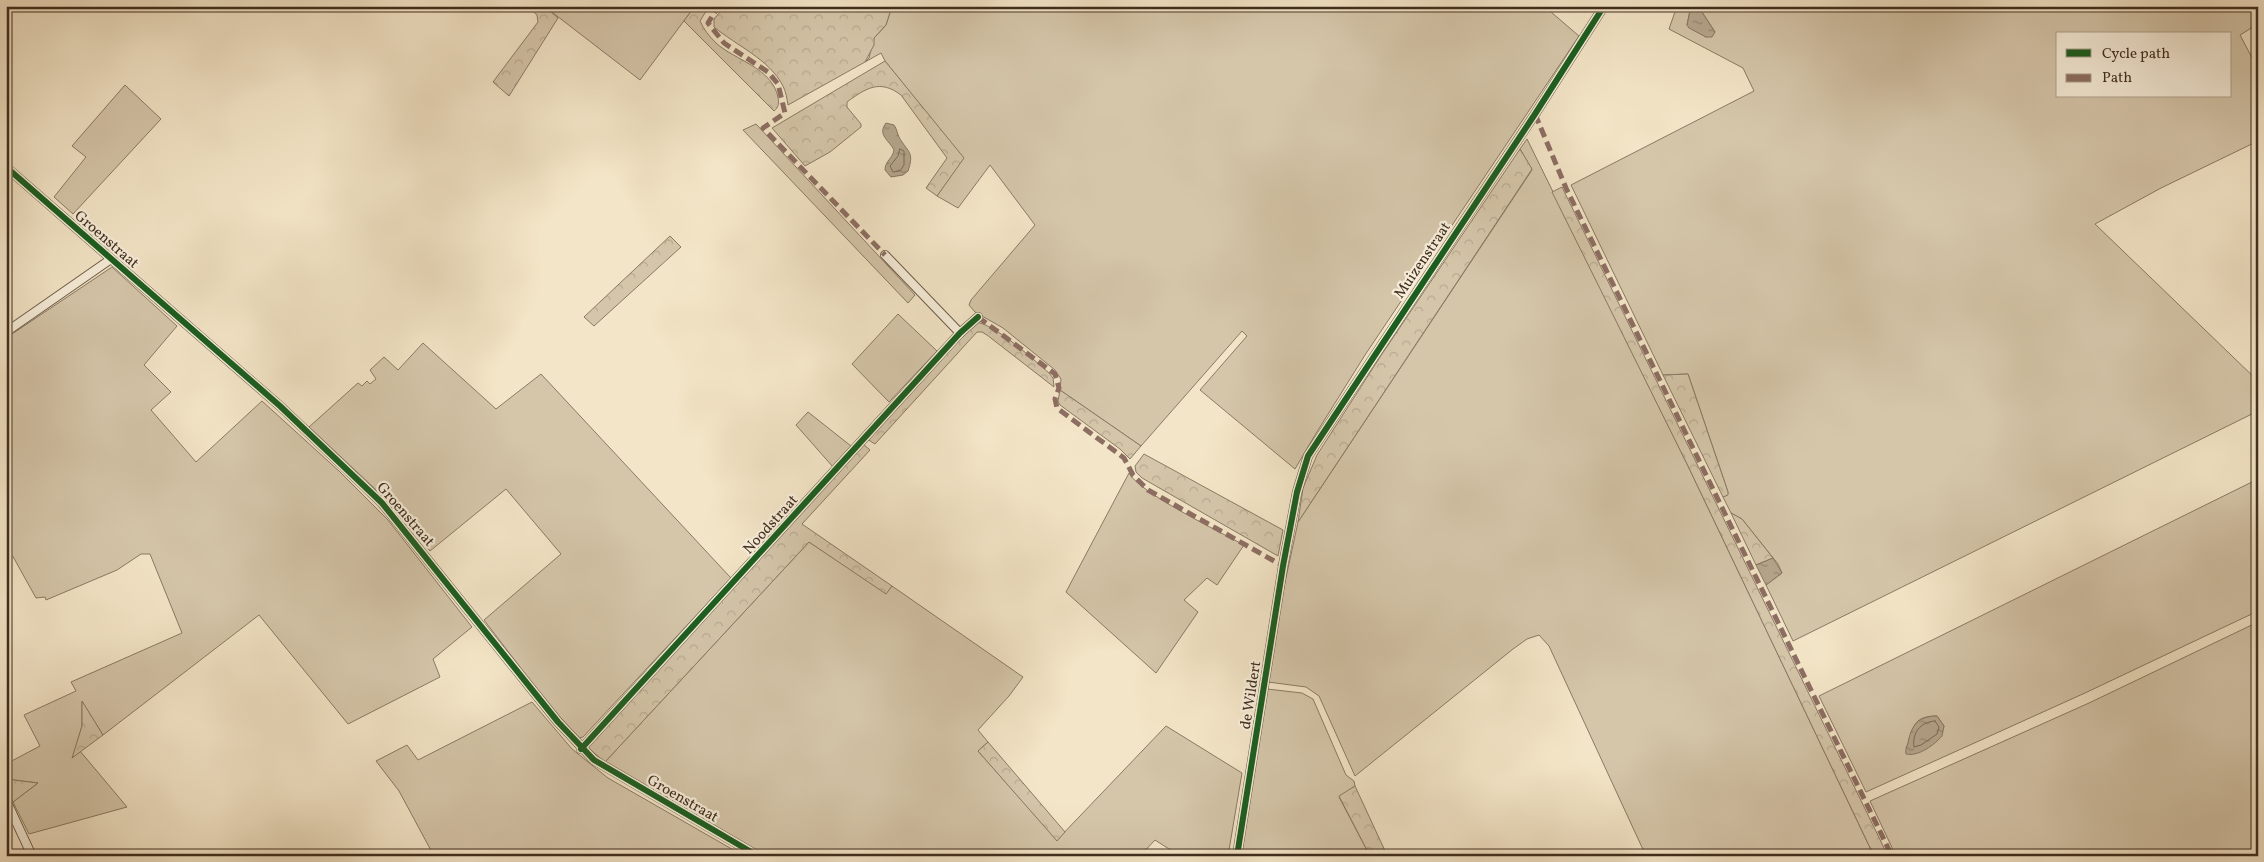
<svg xmlns="http://www.w3.org/2000/svg" width="2264" height="862" viewBox="0 0 2264 862" font-family="Vollkorn,serif">
<style>
.grass{fill:#d5c6aa;stroke:#8a7a64;fill-rule:evenodd}
.forest{fill:url(#forest-crowns);stroke:#8a7a64}
.water{fill:url(#water-ripples);stroke:#877761}
.lines{fill:none;stroke-linecap:round;stroke-linejoin:round}
.shore{stroke:#7b6a56;stroke-width:1}
.street-casing{stroke:#6d5c48;stroke-width:10}
.street{stroke:#f7eedb;stroke-width:8}
.quiet{stroke:#8d6e63;stroke-width:5;stroke-dasharray:10 5;stroke-linecap:butt}
.cycleway-casing{stroke:#f7eedb;stroke-width:9}
.cycleway{stroke:#1b5e20;stroke-width:6}
.labels{text-anchor:middle;stroke-width:4.5;stroke-linejoin:round;paint-order:stroke}
.street-label{font-size:15px;fill:#402e1e;stroke:#f7eedb}
</style>
<defs>
<pattern id="forest-crowns" width="20" height="18" patternUnits="userSpaceOnUse" patternTransform="scale(1.25)"><rect width="20" height="18" fill="#d5c6aa"/><path d="M2 6a3 3 0 1 1 6 0M12 15a3 3 0 1 1 6 0" fill="none" stroke="#b8aa92"/></pattern>
<pattern id="water-ripples" width="26" height="14" patternUnits="userSpaceOnUse" patternTransform="scale(1.25)"><rect width="26" height="14" fill="#b6a78e"/><path d="M2 4q2-2 4 0t4 0M15 11q2-2 4 0t4 0" fill="none" stroke="#958873"/></pattern>
</defs>
<rect width="100%" height="100%" fill="#f3e5c7"/>
<filter id="stains"><feTurbulence type="fractalNoise" baseFrequency=".004" numOctaves="4"/><feColorMatrix values="0 0 0 0 .2 0 0 0 0 .09 0 0 0 0 .02 0 0 0 .5 -.17"/></filter>
<radialGradient id="worn" r=".72"><stop offset=".6" stop-color="#630" stop-opacity="0"/><stop offset="1" stop-color="#630" stop-opacity=".3"/></radialGradient>
<g class="grass">
<path d="M544,6H695L640,80Z"/>
<path d="M892,6H1544L1579,36L1365,355L1315,435L1295,469L1200,390L1247,336L1242,331L1141,446L1060,390L1061,379L1055,370L1003,328L975,312L969,305L971,300L1035,225L990,165L958,208L937,196L963,158L885,61L881,53L865,62L869,58L874,38L886,25Z"/>
<path d="M1677,6H1691L1687,25L1706,37L1715,32L1698,6H2258V24L2240,35L2258,69V141L2161,188L2095,224L2258,381V411L1793,641L1766,585L1782,573L1778,564L1742,519L1731,513L1723,497L1727,495L1728,492L1688,374L1663,375L1571,185L1754,91L1743,68L1669,29ZM2058,34H2230V96H2058Z"/>
<path d="M125,85L161,119L73,214L54,197L86,157L72,146Z"/>
<path d="M756,124L915,295L908,303L743,130Z"/>
<path d="M1527,139L1688,466L1874,856H1646L1549,646L1539,635L1527,639L1513,649L1355,776L1319,696L1306,687L1268,682L1281,601L1298,522L1532,170L1520,149Z"/>
<path d="M112,267L177,326L144,365L171,392L151,410L196,462L262,401L339,471L388,520L472,627L433,659L440,677L348,724L259,615L103,735L82,702V726L73,757L80,751L127,807L29,834L13,802L38,783L6,779V764L40,746L24,715L76,691L71,682L182,633L150,554H141L117,570L46,600L45,597L36,598L6,544V338Z"/>
<path d="M898,314L937,351L889,402L852,364Z"/>
<path d="M423,343L496,409L541,374L731,578L583,737L579,738L549,705L484,620L561,554L506,489L430,551L388,501L309,427L358,383L362,386L367,381L370,384L376,379L370,370L384,357L398,370Z"/>
<path d="M808,412L851,446L833,467L796,425Z"/>
<path d="M1129,473C1138,492 1222,533 1244,545L1217,585L1207,578L1184,600L1198,612L1156,673L1066,592Z"/>
<path d="M2258,479V611L2085,693L1866,792L1819,696ZM1937,716L1944,726L1938,740L1923,750L1906,748C1915,731 1909,716 1937,716Z"/>
<path d="M809,542L886,593L892,586L1023,677L1009,696L978,730L988,742L978,751L1057,840L1166,726L1242,773L1228,856H1180L1155,840L1140,856H767L605,762Z"/>
<path d="M2258,622V856H1896L1870,801L2089,703Z"/>
<path d="M1267,689L1302,693L1313,699L1346,775L1354,781L1355,786L1339,797L1370,856H1239Z"/>
<path d="M532,702L572,749L608,778L744,856H434L399,791L376,761L407,745L418,760Z"/>
</g>
<g class="forest">
<path d="M527,6H544L558,18L509,96L493,82L538,22L537,15Z"/>
<path d="M695,6H711L705,13L700,21C704,30 709,36 716,43C736,61 771,67 778,97C779,103 779,107 774,111L684,21Z"/>
<path d="M733,6H892L886,25L874,38V45L865,62L788,105C787,99 786,92 783,86C769,59 737,46 714,27V19L720,12Z"/>
<path d="M885,61L964,158L937,196L926,188L947,158L901,95C880,79 866,88 847,102V107L861,124V127L830,152L805,166L772,128Z"/>
<path d="M1520,149L1532,169L1298,522L1303,488L1317,455L1382,354Z"/>
<path d="M1562,187L1888,856H1874L1688,466L1552,192Z"/>
<path d="M670,236L681,247L594,326L584,317Z"/>
<path d="M975,322C994,323 1034,360 1049,373L1053,378L1054,387L987,335L982,332H977L875,444L867,439Z"/>
<path d="M1688,374L1728,492V495L1723,497L1663,375Z"/>
<path d="M1060,390L1141,446L1130,459L1120,449L1060,405L1058,401Z"/>
<path d="M863,444L870,450L802,524L892,586L886,594L809,542L605,762L587,747Z"/>
<path d="M1144,454L1283,530L1278,556L1142,478L1136,472L1135,466Z"/>
<path d="M1731,513L1742,519L1773,558L1756,565Z"/>
<path d="M82,701L103,735L72,758L82,726Z"/>
<path d="M988,742L1065,832L1057,841L978,751Z"/>
<path d="M6,779L38,783L13,802L6,787Z"/>
<path d="M1355,786L1386,853L1387,856H1370L1339,796Z"/>
</g>
<g class="water">
<path d="M1691,6H1698L1715,32L1712,37H1706L1689,28L1687,25Z"/>
<path d="M886,123L894,125C897,129 897,133 899,137C907,152 915,151 908,171L903,175L891,177L885,170C885,161 893,158 894,150C889,140 877,135 886,123Z"/>
<path d="M1773,558L1782,573L1766,585L1756,565Z"/>
<path d="M1937,716L1944,726L1942,736C1935,744 1919,757 1906,754C1905,749 1907,747 1908,743C1911,726 1918,716 1937,716Z"/>
</g>
<g class="lines">
<g class="shore">
<path d="M900,149L904,151V165L900,171L893,172L890,166L898,156Z"/>
<path d="M1935,721L1939,727L1937,734L1921,745L1914,747C1912,733 1920,722 1935,721Z"/>
</g>
<defs>
<g id="street">
<path d="M6,167L280,406L382,503L558,722L594,760L758,856"/>
<path d="M885,255L960,333"/>
<path d="M6,332L111,259"/>
<path d="M581,749L960,333L978,317"/>
<path d="M6,800L32,856"/>
<path d="M1237,856L1283,566L1297,492L1308,456L1535,114L1604,6"/>
</g>
</defs>
<use href="#street" class="street-casing"/>
<use href="#street" class="street"/>
<g class="quiet">
<path d="M721,6L718,7L708,23L724,43L768,72L778,84L785,113L763,128L885,255"/>
<path d="M1535,114L1566,188L1892,856"/>
<path d="M978,317L1055,374L1059,388L1055,399L1057,408L1124,458L1133,475L1148,490L1283,566"/>
</g>
<defs>
<g id="cycleway">
<path d="M6,167L280,406L382,503L558,722L594,760L758,856"/>
<path d="M581,749L960,333L978,317"/>
<path d="M1237,856L1283,566L1297,492L1308,456L1535,114L1604,6"/>
</g>
</defs>
<use href="#cycleway" class="cycleway-casing"/>
<use href="#cycleway" class="cycleway"/>
</g>
<g class="labels">
<g class="street-label">
<text transform="translate(107 239) rotate(41)" y="5">Groenstraat</text>
<text transform="translate(1422 260) rotate(-56)" y="5">Muizenstraat</text>
<text transform="translate(406 514) rotate(49)" y="5">Groenstraat</text>
<text transform="translate(770 524) rotate(-48)" y="5">Noodstraat</text>
<text transform="translate(1250 695) rotate(-81)" y="5">de Wildert</text>
<text transform="translate(683 798) rotate(30)" y="5">Groenstraat</text>
</g>
</g>
<rect width="2264" height="862" fill="none" stroke="#f3e5c7" stroke-width="25"/>
<rect x="8" y="8" width="2249" height="847" fill="none" stroke="#402e1e" stroke-width="2.5"/>
<rect x="12" y="12" width="2239" height="837" fill="none" stroke="#402e1e"/>
<rect x="2056" y="32" width="175" height="65" fill="#f7eedb" stroke="#aea18f"/>
<rect x="2066" y="49" width="25" height="8" fill="#1b5e20" stroke="#aea18f"/>
<text x="2102" y="58" font-size="15" fill="#402e1e">Cycle path</text>
<rect x="2066" y="74" width="25" height="8" fill="#8d6e63" stroke="#aea18f"/>
<text x="2102" y="82" font-size="15" fill="#402e1e">Path</text>
<rect width="100%" height="100%" filter="url(#stains)"/>
<rect width="100%" height="100%" fill="url(#worn)"/>
</svg>
